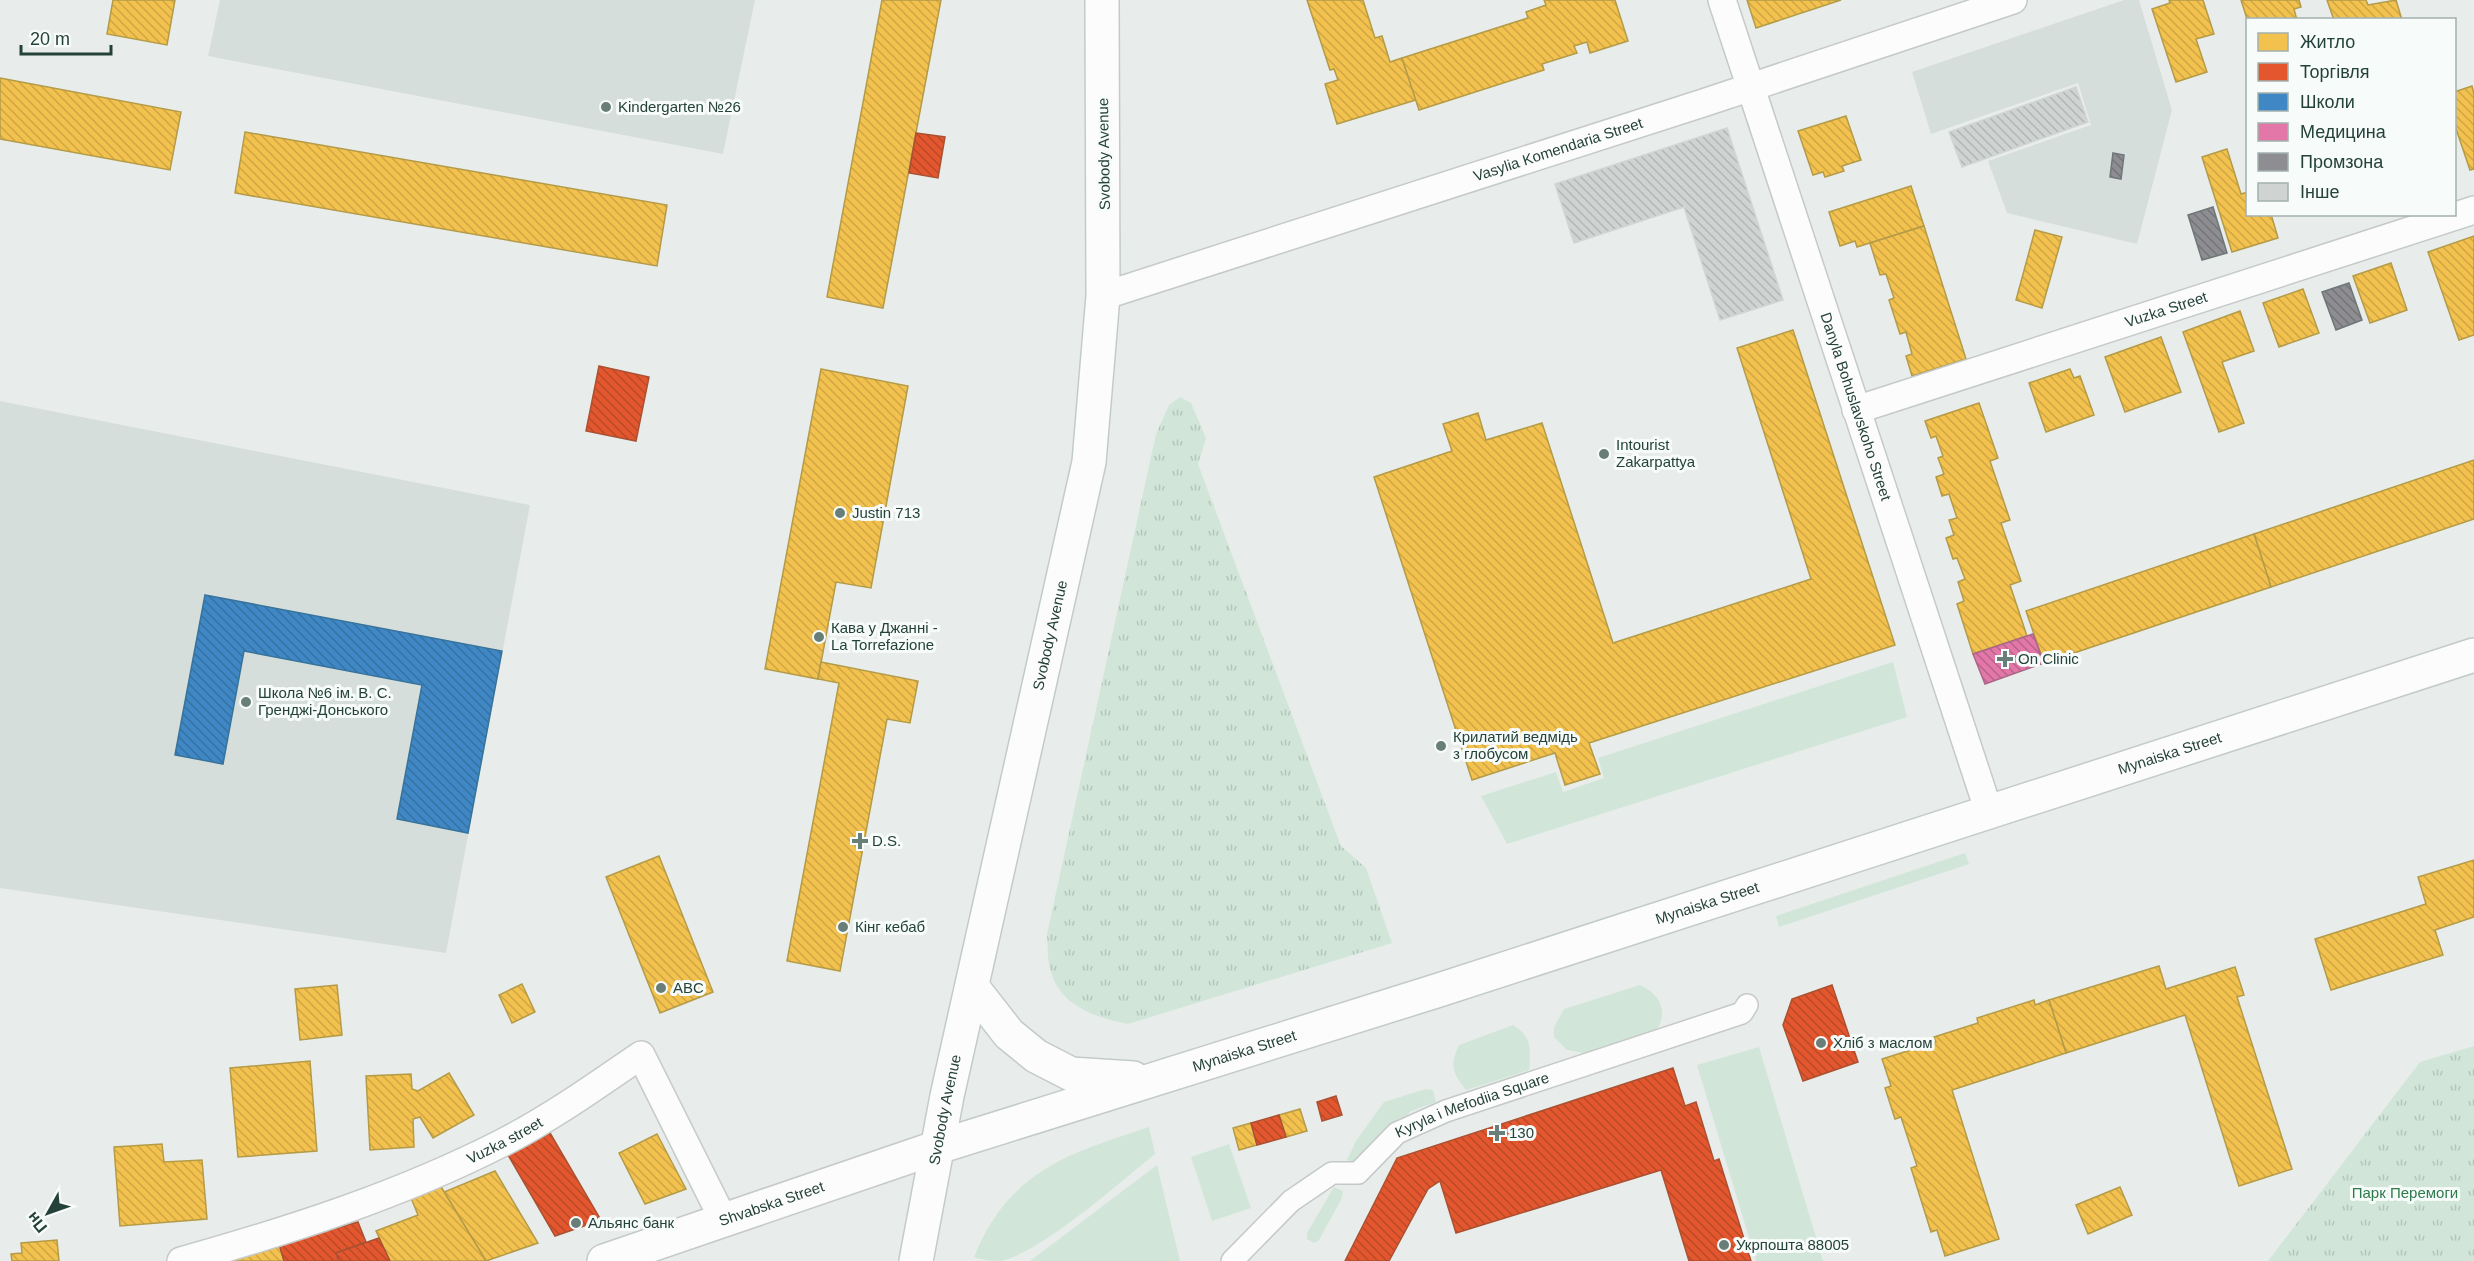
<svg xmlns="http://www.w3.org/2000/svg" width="2474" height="1261" viewBox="0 0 2474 1261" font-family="Helvetica,sans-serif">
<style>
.built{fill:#d6dedb}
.grass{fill:#d1e6d8}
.park{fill:url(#park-tufts)}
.homes{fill:url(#homes-back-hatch);stroke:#b49b48;stroke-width:1.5}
.shops{fill:url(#shops-back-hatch);stroke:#aa5132;stroke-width:1.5}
.schools{fill:url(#schools-back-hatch);stroke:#37739b;stroke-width:1.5}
.health{fill:url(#health-back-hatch);stroke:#aa6787;stroke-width:1.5}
.industry{fill:url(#industry-back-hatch);stroke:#6e7678;stroke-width:1.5}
.building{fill:url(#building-back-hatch);stroke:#d1d6d4;stroke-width:1.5}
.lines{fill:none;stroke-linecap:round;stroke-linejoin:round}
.pedestrian-casing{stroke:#c5cac8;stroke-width:24}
.minor-casing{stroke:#c5cac8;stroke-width:30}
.tertiary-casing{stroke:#c5cac8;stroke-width:36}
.secondary-casing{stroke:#c3cbc8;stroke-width:36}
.pedestrian{stroke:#fcfcfc;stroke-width:21}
.minor{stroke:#fcfcfc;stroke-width:27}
.tertiary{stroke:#fcfcfc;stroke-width:33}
.secondary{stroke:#fcfcfc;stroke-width:33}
.poi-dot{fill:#697e78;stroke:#f7fbf9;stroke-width:2}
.labels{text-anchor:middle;stroke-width:6;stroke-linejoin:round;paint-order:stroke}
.poi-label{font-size:15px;fill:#24423a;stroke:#f7fbf9;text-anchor:start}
.street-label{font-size:15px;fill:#24423a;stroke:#f7fbf9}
.park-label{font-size:15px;fill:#2d7a4b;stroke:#f7fbf9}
</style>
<defs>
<pattern id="park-tufts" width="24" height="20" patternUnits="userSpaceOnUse" patternTransform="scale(1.5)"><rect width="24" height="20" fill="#d1e6d8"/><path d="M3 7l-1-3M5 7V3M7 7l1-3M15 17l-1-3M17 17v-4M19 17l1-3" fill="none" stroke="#b3c6ba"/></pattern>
<pattern id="homes-back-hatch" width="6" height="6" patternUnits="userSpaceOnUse" patternTransform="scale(1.5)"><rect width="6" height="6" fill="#f2c14e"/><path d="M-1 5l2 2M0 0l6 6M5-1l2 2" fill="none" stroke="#cfa745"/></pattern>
<pattern id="shops-back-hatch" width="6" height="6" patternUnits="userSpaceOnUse" patternTransform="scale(1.5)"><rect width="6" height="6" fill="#e4572e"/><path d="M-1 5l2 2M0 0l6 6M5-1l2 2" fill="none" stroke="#b94a28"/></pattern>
<pattern id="schools-back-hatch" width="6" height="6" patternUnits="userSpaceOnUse" patternTransform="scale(1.5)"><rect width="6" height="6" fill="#3f88c5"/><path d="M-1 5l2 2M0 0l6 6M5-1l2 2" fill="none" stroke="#3571a1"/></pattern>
<pattern id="health-back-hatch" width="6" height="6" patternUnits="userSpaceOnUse" patternTransform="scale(1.5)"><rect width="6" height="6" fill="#e377a8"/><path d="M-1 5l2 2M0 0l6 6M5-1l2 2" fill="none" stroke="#b8638a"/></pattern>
<pattern id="industry-back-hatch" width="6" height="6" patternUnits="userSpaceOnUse" patternTransform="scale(1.5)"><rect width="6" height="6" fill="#8d8d92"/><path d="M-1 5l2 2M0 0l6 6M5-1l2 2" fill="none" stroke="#737578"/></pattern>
<pattern id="building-back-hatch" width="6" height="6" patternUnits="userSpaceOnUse" patternTransform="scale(1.5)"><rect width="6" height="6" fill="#cfd4d2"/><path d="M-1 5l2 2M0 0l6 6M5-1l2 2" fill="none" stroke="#b2b7b5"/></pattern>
</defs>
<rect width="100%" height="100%" fill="#e8edeb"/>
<g class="built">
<path d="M220,0H755L723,154L208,56Z"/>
<path d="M2124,0H2139L2172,110L2137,244L2007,213L1988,161L2091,125L2078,83L1931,134L1912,72Z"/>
<path d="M0,401L530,505L446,953L0,888Z"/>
</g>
<g class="grass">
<path d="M1893,662L1907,717L1507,844L1481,796L1556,772L1563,792L1604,778L1598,758Z"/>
<path d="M1965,853L1969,864L1779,927L1776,916Z"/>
<path d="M1640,985C1660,994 1670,1013 1655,1032L1584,1053L1567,1050L1554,1037V1027L1564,1009Z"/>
<path d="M1513,1025C1532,1036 1531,1050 1529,1070L1466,1090C1453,1074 1449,1065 1459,1045Z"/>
<path d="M1759,1047L1823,1261H1756L1697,1065Z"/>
<path d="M1426,1089L1433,1090L1436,1102L1411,1111L1357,1165L1347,1160L1356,1141L1384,1102Z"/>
<path d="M1149,1127L1155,1154C1120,1182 1042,1252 1001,1261C991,1261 982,1260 974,1257C1009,1171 1067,1154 1149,1127Z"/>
<path d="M1229,1144L1251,1208L1212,1221L1191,1157Z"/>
<path d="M1157,1165L1180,1261H1030Z"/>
<path d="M1334,1187L1343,1191L1342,1198L1319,1240L1314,1243L1307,1239V1233Z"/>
</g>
<g class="park">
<path d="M1180,397L1191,403L1206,438L1198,464L1341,846L1366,868L1392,943L1128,1024C1097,1018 1060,1006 1051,972C1047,961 1048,946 1047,934L1156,434L1169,405Z"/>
<path d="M2474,1046V1261H2268L2420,1062Z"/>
</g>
<g class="homes">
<path d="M113,0H175L167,45L107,34Z"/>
<path d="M882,0H941L883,308L827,297Z"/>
<path d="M1307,0H1363L1375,38L1382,36L1390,62L1402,58L1416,100L1337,124L1325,84L1338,80L1334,69L1330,70Z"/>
<path d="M1544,0H1615L1628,41L1590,53L1587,42L1574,46L1577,53L1542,64L1544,70L1419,110L1402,58L1528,18L1526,12L1546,5Z"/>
<path d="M1747,0H1841L1756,28Z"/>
<path d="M2169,0H2203L2214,34L2196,39L2207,72L2176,82L2152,9L2170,3Z"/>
<path d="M2241,0H2299L2301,7L2294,9L2297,20H2248V22Z"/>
<path d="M2327,0H2366L2368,5L2396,0L2402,20H2334Z"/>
<path d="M0,78L181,112L170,170L0,139Z"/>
<path d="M2472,86L2474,94V169L2470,170L2454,123V92Z"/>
<path d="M1846,116L1861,160L1842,166L1844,171L1825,177L1823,172L1813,175L1798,131Z"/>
<path d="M245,132L667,205L657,266L235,193Z"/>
<path d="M2227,149L2241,194L2248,192V214H2271L2278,238L2232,252L2202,157Z"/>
<path d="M1911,186L1924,226L1857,247L1855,241L1840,246L1829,212Z"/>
<path d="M1924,226L1966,359L1912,376L1906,356L1912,354L1906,332L1900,334L1889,300L1894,298L1886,274L1880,275L1870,243Z"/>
<path d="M2035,230L2062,237L2042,308L2016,300Z"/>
<path d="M2474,236V335L2459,340L2428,252Z"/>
<path d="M2391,263L2407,310L2370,323L2353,276Z"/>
<path d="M2303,289L2319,333L2279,347L2263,303Z"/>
<path d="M2240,311L2254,351L2222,362L2244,423L2219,432L2183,332Z"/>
<path d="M1793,330L1895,645L1589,743L1600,774L1565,785L1555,753L1472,780L1374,477L1452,451L1443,424L1478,413L1486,440L1542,423L1613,643L1811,579L1737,348Z"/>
<path d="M2161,337L2181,392L2125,412L2105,357Z"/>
<path d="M821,369L908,386L871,588L836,582L818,679L765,669Z"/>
<path d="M2070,369L2074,378L2080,376L2094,415L2046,432L2029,383Z"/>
<path d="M1979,403L1998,458L1990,461L2010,520L2001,523L2021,581L2010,585L2027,636L1973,654L1957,604L1964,601L1958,582L1965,579L1957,558L1953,559L1946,538L1954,535L1949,520L1957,518L1949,494L1942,496L1936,477L1944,474L1938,458L1943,456L1936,436L1931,438L1925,421Z"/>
<path d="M2474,460V519L2271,587L2254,534Z"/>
<path d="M2254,534L2271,587L2044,663L2026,611Z"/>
<path d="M821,662L918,681L910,723L887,719L840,971L787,961L839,683L818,679Z"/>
<path d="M659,856L713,992L660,1013L606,877Z"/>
<path d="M2474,860V917L2435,930L2443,955L2331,990L2315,939L2426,904L2418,877Z"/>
<path d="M2159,966L2166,989L2235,967L2244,995L2237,997L2292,1169L2239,1186L2185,1015L2066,1053L2049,1000Z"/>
<path d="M522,984L535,1012L512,1023L499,995Z"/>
<path d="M337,985L342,1035L300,1040L295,989Z"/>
<path d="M2034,1000L2035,1005L2049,1000L2066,1053L1952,1090L1999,1239L1945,1256L1937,1230L1931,1232L1911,1168L1917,1166L1901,1117L1895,1119L1885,1088L1891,1086L1882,1059L1936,1042L1934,1037L1978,1023L1977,1018Z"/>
<path d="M310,1061L317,1151L238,1157L230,1068Z"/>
<path d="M449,1073L474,1115L433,1138L420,1117L413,1119L414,1147L370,1150L366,1076L411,1074L412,1089L418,1091Z"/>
<path d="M1300,1109L1307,1131L1286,1137L1279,1115Z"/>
<path d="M1251,1123L1257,1145L1239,1150L1233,1128Z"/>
<path d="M657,1134L686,1189L645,1204L619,1153Z"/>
<path d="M162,1144L164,1162L202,1160L207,1219L120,1226L114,1147Z"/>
<path d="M495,1171L538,1243L486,1261L444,1192Z"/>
<path d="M440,1185L486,1261H390L376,1231L418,1215L411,1198Z"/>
<path d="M2120,1187L2132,1215L2088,1234L2076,1205Z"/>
<path d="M57,1240L59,1261H12L11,1254L22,1253L21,1243Z"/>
<path d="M279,1244L284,1261H236L234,1256Z"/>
</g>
<g class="shops">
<path d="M916,133L945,137L938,178L909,173Z"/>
<path d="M599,366L649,377L636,441L586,431Z"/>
<path d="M1832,985L1858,1062L1803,1081L1783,1025L1792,999Z"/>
<path d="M1673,1068L1685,1106L1696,1102L1714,1161L1719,1159L1751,1261H1689L1661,1170L1456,1233L1440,1181L1428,1189L1389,1261H1345L1397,1158Z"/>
<path d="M1336,1096L1342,1115L1322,1121L1317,1102Z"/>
<path d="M1279,1115L1286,1137L1257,1145L1251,1123Z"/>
<path d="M550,1133L601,1220L555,1236L508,1155Z"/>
<path d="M358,1222L366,1242L336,1253L339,1261H284L279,1244Z"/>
<path d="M379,1238L390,1261H339L336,1253Z"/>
</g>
<path class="schools" d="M205,595L502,651L468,833L397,819L422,685L244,651L223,764L175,755Z"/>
<path class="health" d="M2033,634L2044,663L1985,684L1973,654Z"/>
<g class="industry">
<path d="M2113,153L2124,155L2121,179L2110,177Z"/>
<path d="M2213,207L2227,253L2202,260L2188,215Z"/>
<path d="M2349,283L2362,320L2336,330L2322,292Z"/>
</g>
<g class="building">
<path d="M2076,87L2088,122L1962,167L1949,132Z"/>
<path d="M1727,128L1783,300L1720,320L1684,207L1574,243L1555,184Z"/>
</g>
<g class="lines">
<defs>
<g id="pedestrian">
<path id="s1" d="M1232,1261L1291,1201L1332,1173H1358L1397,1133L1446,1111L1742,1013L1747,1005"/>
</g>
<g id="minor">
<path id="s2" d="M1722,0L1989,812"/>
<path id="s3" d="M1103,296L1703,103L2013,0"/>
<path id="s4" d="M1856,410L2474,210"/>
<path id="s5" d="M181,1261C291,1230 400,1195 502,1143C551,1118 596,1086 641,1055L724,1221"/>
</g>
<g id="tertiary">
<path id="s6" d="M604,1261L938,1147"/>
</g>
<g id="secondary">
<path d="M973,988L1009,1034L1036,1056L1071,1074L1133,1078"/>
<path id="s7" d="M938,1147L1436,991L2474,655"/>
<path id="s8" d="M916,1261L947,1096L1089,462L1103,296L1102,0"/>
</g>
</defs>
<use href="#pedestrian" class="pedestrian-casing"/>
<use href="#minor" class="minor-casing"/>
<use href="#tertiary" class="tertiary-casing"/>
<use href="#secondary" class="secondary-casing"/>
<use href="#pedestrian" class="pedestrian"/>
<use href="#minor" class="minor"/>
<use href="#tertiary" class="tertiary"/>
<use href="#secondary" class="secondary"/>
</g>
<g class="poi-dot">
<circle cx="606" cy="107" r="6"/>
<circle cx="1604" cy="454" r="6"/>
<circle cx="840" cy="513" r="6"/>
<circle cx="819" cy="637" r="6"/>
<path d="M2002 650h6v6h6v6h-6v6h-6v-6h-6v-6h6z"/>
<circle cx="246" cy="702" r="6"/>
<circle cx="1441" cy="746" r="6"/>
<path d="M857 832h6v6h6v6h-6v6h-6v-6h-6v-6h6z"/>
<circle cx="843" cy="927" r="6"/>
<circle cx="661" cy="988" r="6"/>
<circle cx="1821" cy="1043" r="6"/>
<path d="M1494 1124h6v6h6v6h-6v6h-6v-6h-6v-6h6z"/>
<circle cx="576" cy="1223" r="6"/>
<circle cx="1724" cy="1245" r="6"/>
</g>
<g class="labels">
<g class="poi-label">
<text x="618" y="112">Kindergarten №26</text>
<text x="1616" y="450">Intourist<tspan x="1616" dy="17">Zakarpattya</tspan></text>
<text x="852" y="518">Justin 713</text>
<text x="831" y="633">Кава у Джанні -<tspan x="831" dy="17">La Torrefazione</tspan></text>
<text x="2018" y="664">On Clinic</text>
<text x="258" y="698">Школа №6 ім. В. С.<tspan x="258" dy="17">Гренджі-Донського</tspan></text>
<text x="1453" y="742">Крилатий ведмідь<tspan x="1453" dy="17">з глобусом</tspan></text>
<text x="872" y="846">D.S.</text>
<text x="855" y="932">Кінг кебаб</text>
<text x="673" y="993">ABC</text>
<text x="1833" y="1048">Хліб з маслом</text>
<text x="1509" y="1138">130</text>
<text x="588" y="1228">Альянс банк</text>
<text x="1736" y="1250">Укрпошта 88005</text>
</g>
<g class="street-label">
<text dy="5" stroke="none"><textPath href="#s3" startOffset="478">Vasylia Komendaria Street</textPath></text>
<text transform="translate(1104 154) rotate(-91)" y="5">Svobody Avenue</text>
<text dy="5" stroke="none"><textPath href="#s4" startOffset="326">Vuzka Street</textPath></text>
<text dy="5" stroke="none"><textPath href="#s2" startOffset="428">Danyla Bohuslavskoho Street</textPath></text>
<text dy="5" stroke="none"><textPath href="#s8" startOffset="640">Svobody Avenue</textPath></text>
<text dy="5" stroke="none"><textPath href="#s7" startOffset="1293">Mynaiska Street</textPath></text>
<text dy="5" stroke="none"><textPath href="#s7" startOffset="807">Mynaiska Street</textPath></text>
<text dy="5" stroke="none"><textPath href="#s7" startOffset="321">Mynaiska Street</textPath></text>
<text dy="5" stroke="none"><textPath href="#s1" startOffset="296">Kyryla i Mefodiia Square</textPath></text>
<text dy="5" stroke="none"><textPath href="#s8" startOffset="154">Svobody Avenue</textPath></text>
<text dy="5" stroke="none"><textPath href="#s5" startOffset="346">Vuzka street</textPath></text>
<text dy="5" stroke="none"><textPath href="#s6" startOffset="177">Shvabska Street</textPath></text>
</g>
<g class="park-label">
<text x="2405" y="1198">Парк Перемоги</text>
</g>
</g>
<rect x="2246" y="18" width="210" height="198" fill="#f7fbf9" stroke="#a3b1ad" stroke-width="1.5"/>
<rect x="2258" y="33" width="30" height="18" fill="#f2c14e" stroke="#a3b1ad" stroke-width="1.5"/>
<text x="2300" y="48" font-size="18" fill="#24423a">Житло</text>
<rect x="2258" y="63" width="30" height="18" fill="#e4572e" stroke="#a3b1ad" stroke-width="1.5"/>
<text x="2300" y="78" font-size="18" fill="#24423a">Торгівля</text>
<rect x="2258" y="93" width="30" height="18" fill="#3f88c5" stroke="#a3b1ad" stroke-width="1.5"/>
<text x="2300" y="108" font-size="18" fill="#24423a">Школи</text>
<rect x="2258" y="123" width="30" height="18" fill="#e377a8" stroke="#a3b1ad" stroke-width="1.5"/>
<text x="2300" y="138" font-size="18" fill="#24423a">Медицина</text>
<rect x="2258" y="153" width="30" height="18" fill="#8d8d92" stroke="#a3b1ad" stroke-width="1.5"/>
<text x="2300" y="168" font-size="18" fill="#24423a">Промзона</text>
<rect x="2258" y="183" width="30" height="18" fill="#cfd4d2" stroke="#a3b1ad" stroke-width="1.5"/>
<text x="2300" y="198" font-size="18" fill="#24423a">Інше</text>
<g transform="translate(48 1213) rotate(230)" stroke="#f7fbf9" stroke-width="4.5" paint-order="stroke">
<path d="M0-4.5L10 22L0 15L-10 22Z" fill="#24423a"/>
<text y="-9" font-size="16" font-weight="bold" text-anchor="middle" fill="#24423a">Пн</text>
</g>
<path d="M21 45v9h90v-9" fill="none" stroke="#24423a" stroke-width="3"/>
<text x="30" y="45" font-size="18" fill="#24423a" stroke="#f7fbf9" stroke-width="4.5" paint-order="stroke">20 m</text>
</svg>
